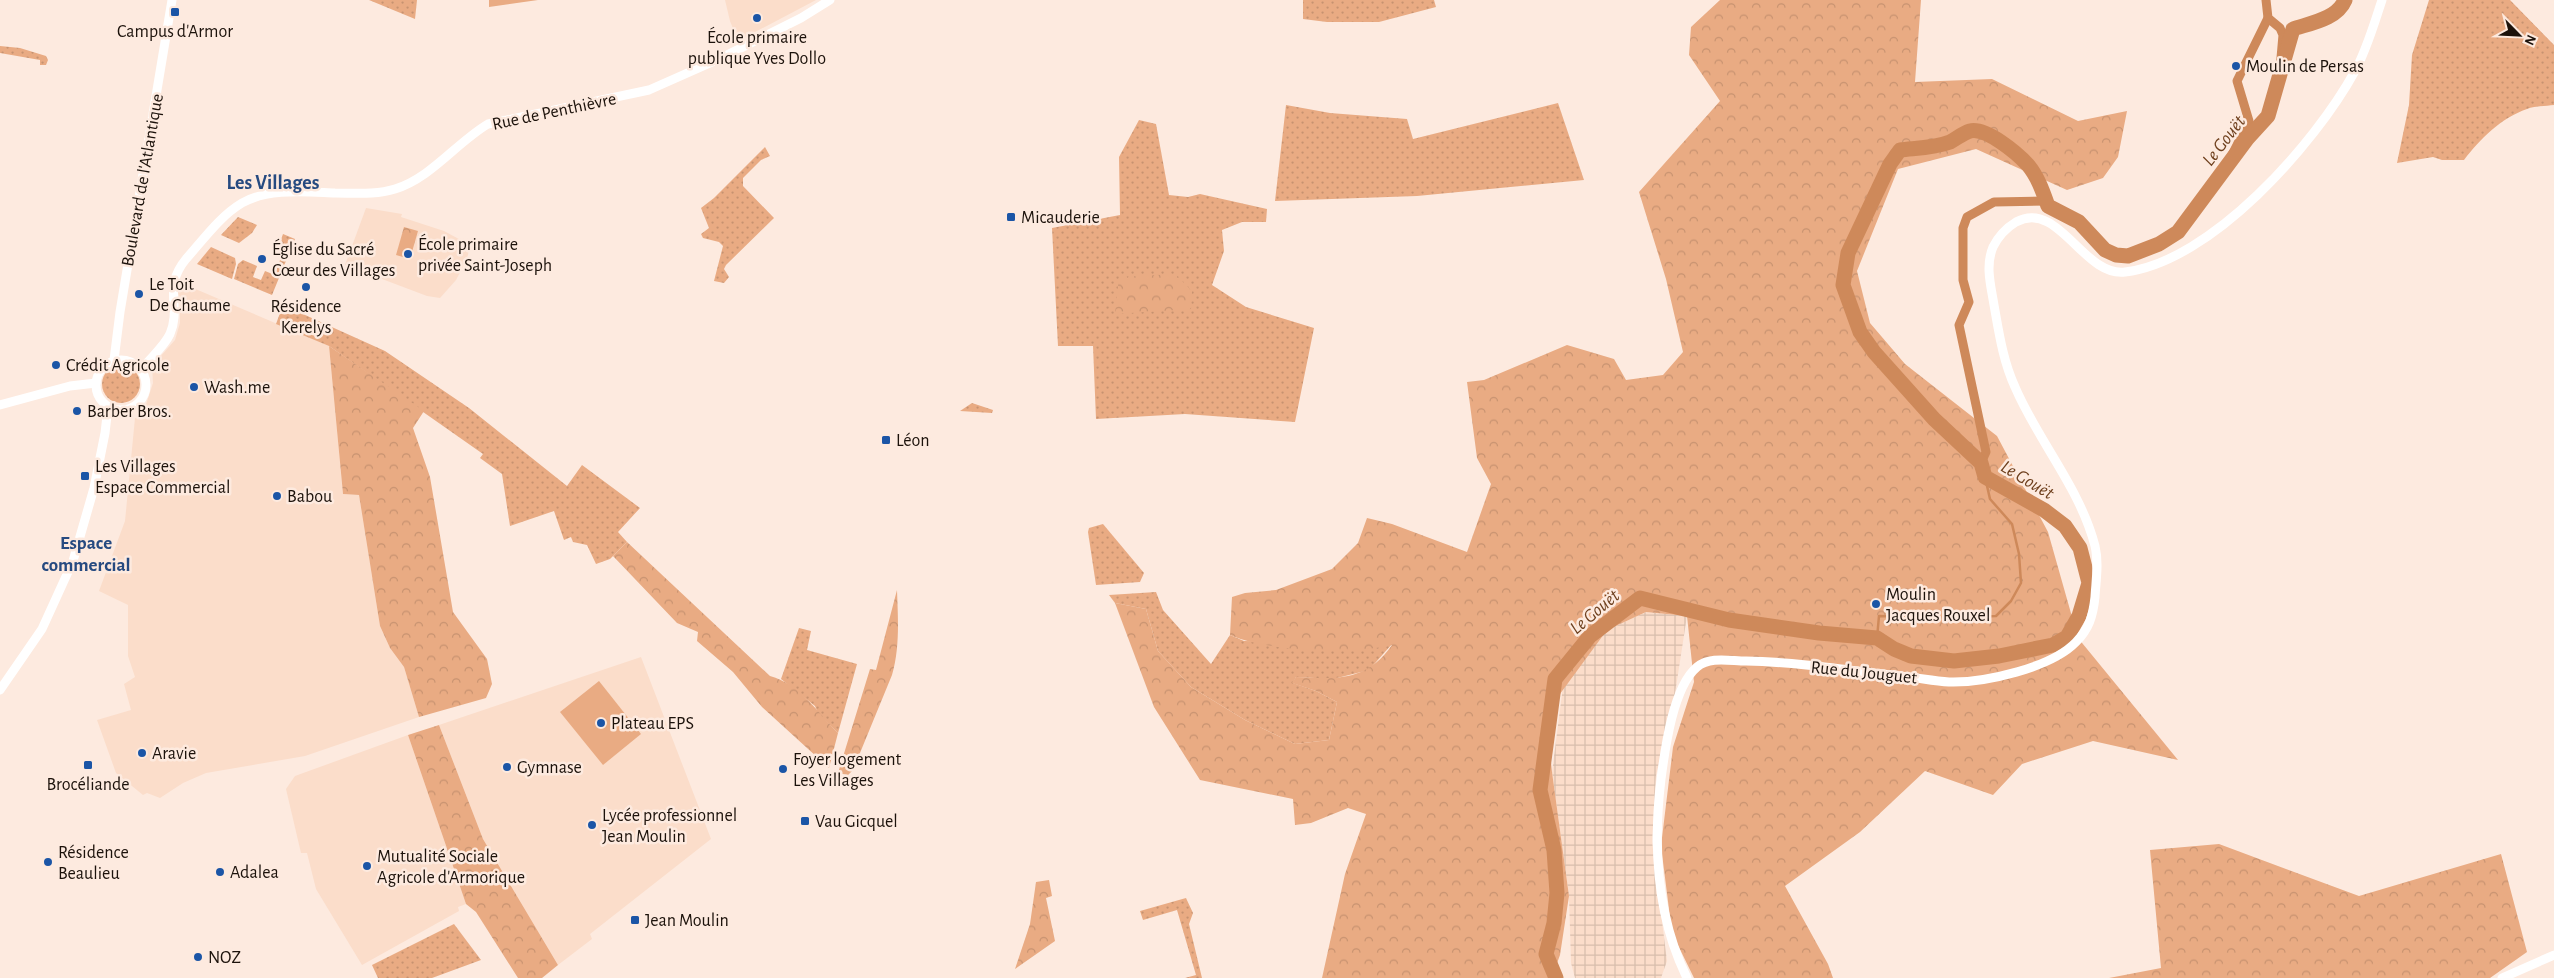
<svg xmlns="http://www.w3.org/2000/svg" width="2554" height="978" viewBox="0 0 2554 978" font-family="'Alegreya Sans',sans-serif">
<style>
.built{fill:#fbddca}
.industrial{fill:url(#industrial-grid)}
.grass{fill:url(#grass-dots)}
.forest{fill:url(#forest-crowns)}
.pitch{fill:#e9ab83}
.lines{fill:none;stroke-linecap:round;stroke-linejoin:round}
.stream{stroke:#ce895a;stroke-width:2.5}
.canal{stroke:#ce895a;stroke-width:9}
.river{stroke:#ce895a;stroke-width:15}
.secondary{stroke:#fff;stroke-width:9}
.poi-dot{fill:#1b55a6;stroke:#fdeadf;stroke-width:2}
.labels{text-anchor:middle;stroke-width:5;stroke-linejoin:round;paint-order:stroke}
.poi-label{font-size:18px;fill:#1c120b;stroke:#fdeadf;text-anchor:start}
.street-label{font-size:18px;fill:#1c120b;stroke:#fdeadf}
.water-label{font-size:19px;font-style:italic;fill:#6f401e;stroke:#fdeadf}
.neighbourhood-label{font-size:19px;font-weight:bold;fill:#264a80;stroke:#fdeadf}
.quarter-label{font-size:20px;font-weight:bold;fill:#264a80;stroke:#fdeadf}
</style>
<defs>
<pattern id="industrial-grid" width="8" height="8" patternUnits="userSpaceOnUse" patternTransform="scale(1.25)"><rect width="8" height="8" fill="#fbddca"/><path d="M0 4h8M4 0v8" fill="none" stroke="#d7bdac"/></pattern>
<pattern id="grass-dots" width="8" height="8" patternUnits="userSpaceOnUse" patternTransform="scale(1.25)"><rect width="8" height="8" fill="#e9ab83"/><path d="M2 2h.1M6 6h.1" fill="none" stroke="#c79270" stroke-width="1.8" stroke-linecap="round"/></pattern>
<pattern id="forest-crowns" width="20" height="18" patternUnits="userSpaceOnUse" patternTransform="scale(1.25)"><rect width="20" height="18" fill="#e9ab83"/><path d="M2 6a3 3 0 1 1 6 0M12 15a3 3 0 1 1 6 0" fill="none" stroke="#c79270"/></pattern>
</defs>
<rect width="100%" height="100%" fill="#fdeadf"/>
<g class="built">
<path d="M725,0H816L738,41L730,21Z"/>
<path d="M366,208L402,214L401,217L444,231L470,245L467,259L456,280L440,298L427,296L345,265Z"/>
<path d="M179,282L329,346L343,494L359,495L380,626L390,648L404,667L419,717L305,756L206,773L183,783L160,798L147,793L143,795L116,773L97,720L131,710L124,684L135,677L128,656V605L99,591L125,521L135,418L142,417L153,383L152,366L175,340L180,323V298L177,290Z"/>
<path d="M641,657L711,839L590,934L592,939L558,965L483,839L439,725Z"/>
<path d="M408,735L466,904L458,907L459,911L362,965L316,889L307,853H301L286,789L295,776Z"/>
</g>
<path class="industrial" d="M1646,612L1687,616L1672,713L1656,775L1652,842L1667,961L1661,978H1575L1571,963L1569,896L1552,772L1563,686L1607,630Z"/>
<g class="grass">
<path d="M369,0H417L415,19Z"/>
<path d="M1303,0H1434L1436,7L1379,22H1327L1303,19Z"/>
<path d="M2429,0H2510L2554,45V105C2546,106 2535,106 2527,109C2501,118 2480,139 2464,160H2442L2433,157L2397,163L2409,105L2412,55Z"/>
<path d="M0,46L20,48L46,56L48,60L46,65H40V60L0,53Z"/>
<path d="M1558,103L1584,180L1417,196L1275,201L1286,105L1330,113L1407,119L1413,139Z"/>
<path d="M1139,120L1156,124L1169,195L1188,197L1200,194L1267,209L1266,222H1242L1222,230L1224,251L1212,285L1246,307L1314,328L1295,422L1185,414L1096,419L1093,346H1058L1052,228L1120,215L1119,157Z"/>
<path d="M765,147L770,156L761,160L743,178V186L774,218L726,265L724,269L729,277L724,283L714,281L723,246L719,242L703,238L701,234L709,228L701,208L714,198Z"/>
<path d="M238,217L257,225L252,233L239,243L221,235Z"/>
<path d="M283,234L295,239L272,295L234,279L238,264L243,260L257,266L253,277L261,280L265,271L275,275L281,257L272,254L275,244L279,245Z"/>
<path d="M211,247L235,258L236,264L232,279L197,264Z"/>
<path d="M283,305L385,351L469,408L567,486L582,465L640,508L618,532L627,542L610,559L596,564L587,545L573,542L571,537L564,540L554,511L510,526L502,474L480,458L483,454L329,346L276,324Z"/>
<circle cx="121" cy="384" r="19"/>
<path d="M972,403L993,410L992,413L960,411Z"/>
<path d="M1103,524L1144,573L1140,582L1096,585L1088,532L1089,528Z"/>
<path d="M1156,592L1163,610L1211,664L1230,635L1244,641L1392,644L1369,670L1333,679L1296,677L1293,683L1316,691L1337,702L1329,740L1295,744L1245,720L1191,687L1158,651L1146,609L1115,603L1109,595Z"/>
<path d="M799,628L811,631L807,650L857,664L838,733L818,713L815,706L781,679Z"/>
<path d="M1186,898L1193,913L1189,924L1202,978H1185L1196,975L1177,910L1143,920L1140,911Z"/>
<path d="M454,924L481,960L432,978H378L372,965Z"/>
</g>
<g class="forest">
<path d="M1720,0H1921L1915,82L1992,79L2078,121L2127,111L2118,157L2103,178L2067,190L1976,149L1898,169L1857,271L1870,323L1905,364L1997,436L2048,532L2078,638L2178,760L2093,741L2022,764L1993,795L1925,771L1860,832L1785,886L1828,964L1833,978H1694L1672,933L1661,846L1673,747L1694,682L1687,616L1646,612L1607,630L1546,713L1552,772L1569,896L1560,955L1556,966L1561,978H1322L1345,874L1366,814L1348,808L1311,823L1295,825L1293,799L1200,780L1154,707L1115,603L1146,609L1158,651L1191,687L1245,720L1295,744L1329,740L1337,702L1316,691L1292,683L1296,677C1337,679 1366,682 1392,645C1350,655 1270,652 1230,635L1232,597L1245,593L1276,590L1332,569L1358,543L1367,518L1392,524L1467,552L1491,484L1477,458L1467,382L1484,380L1567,345L1614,359L1626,380L1663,375L1683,352L1666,279L1639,192L1720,101L1689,55L1691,27Z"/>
<path d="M404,227L418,231L410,259L396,255Z"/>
<path d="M1175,274L1192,291L1191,309L1115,314L1119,277Z"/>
<path d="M329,346L424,411L413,428L430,477L453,612L487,659L492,684L486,698L419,717L404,667L390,648L380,626L359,495L343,494Z"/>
<path d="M627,542L770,676C800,684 817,712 838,733L829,768L762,707L733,672L697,641L698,632L677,623L613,556Z"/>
<path d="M897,590C898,619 900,647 892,675L853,770L848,775L838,773L870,669L876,670Z"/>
<path d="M439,725L483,839L558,965L542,978H518L476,912L466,904L408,735Z"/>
<path d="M2219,844L2359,896L2501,854L2527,952L2490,978H2109L2161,968L2150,850Z"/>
<path d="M1049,880L1052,896L1046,898L1055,941L1015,969L1030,924L1036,882Z"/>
</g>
<g class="pitch">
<path d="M489,0H538L489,7Z"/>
<path d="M599,681L641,734L603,765L560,712Z"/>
</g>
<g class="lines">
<path class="stream" d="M1877,638L1879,616L1943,618L1996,616L2011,601L2021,583L2019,554L2012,524L1990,499L1985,477"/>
<g class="canal">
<path d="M2266,0L2268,18L2280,28L2283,35L2279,81"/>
<path d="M2226,167L2249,121L2237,81L2268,18"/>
<path d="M1981,463L1986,452L1959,325L1969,302L1963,280V228L1967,217L1994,202L2047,201"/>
</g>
<path class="river" d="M1556,978L1546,954L1554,923L1557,893L1554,850L1540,790L1555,679L1590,636L1640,598L1729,620L1819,633L1877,638L1894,649L1911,656L1954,661L1999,656L2053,645L2067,637L2079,616L2089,583L2080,548L2065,526L2044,510L1985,477L1981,463L1934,419L1874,352L1860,332L1843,285L1848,253L1890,164L1900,150C1917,148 1934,148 1950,142C1956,139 1963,133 1970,131C1986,127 2017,153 2028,165C2038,177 2043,192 2048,206L2079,222L2105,250L2116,255L2128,256L2159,244L2178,232L2247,139L2268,116L2293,29C2311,23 2337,19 2345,0"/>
<g class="secondary">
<circle cx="121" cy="385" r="25"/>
<path d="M114,360L120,312L172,0"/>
<path d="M141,370C150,358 164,347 170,334C182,306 162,288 186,259C203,240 220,216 242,203C268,188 306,192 335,193C355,193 376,195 395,189C431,178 456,143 488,124L649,90L719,59L801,18L830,0"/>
<path d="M0,405L70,386L96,383"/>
<path d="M0,690L42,629L73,561L94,488L105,433L108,407"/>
<path d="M1687,978C1657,917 1653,845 1661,779C1665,749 1673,687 1697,667C1710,656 1730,661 1746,661C1797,662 1848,670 1898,676C1915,677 1932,681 1949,682C1984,683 2051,668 2076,642C2089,629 2093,616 2095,597C2096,580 2099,563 2095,546C2080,488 2038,441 2015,387C2003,361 1999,333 1994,305C1991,286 1985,266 1993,247C1998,237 2006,228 2016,222C2059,199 2083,277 2125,272C2211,262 2315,144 2355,71C2367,49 2374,24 2382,0"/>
<path d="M2502,978L2554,955"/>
</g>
</g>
<g class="poi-dot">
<rect x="170" y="7" width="10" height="10" rx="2.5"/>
<circle cx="757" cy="18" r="5"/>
<circle cx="2236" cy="66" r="5"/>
<rect x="1006" y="212" width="10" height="10" rx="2.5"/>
<circle cx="408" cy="254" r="5"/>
<circle cx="262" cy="259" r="5"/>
<circle cx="306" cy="287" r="5"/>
<circle cx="139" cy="294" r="5"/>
<circle cx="56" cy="365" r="5"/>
<circle cx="194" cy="387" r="5"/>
<circle cx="77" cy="411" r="5"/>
<rect x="881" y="435" width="10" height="10" rx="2.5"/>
<rect x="80" y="471" width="10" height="10" rx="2.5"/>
<circle cx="277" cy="496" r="5"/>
<circle cx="1876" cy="604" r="5"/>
<circle cx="601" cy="723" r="5"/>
<circle cx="142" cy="753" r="5"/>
<rect x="83" y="760" width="10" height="10" rx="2.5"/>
<circle cx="507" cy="767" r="5"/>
<circle cx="783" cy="769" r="5"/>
<rect x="800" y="816" width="10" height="10" rx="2.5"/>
<circle cx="592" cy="825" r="5"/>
<circle cx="48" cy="862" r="5"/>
<circle cx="367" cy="866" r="5"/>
<circle cx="220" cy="872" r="5"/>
<rect x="630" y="915" width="10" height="10" rx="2.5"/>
<circle cx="198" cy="957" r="5"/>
</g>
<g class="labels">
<g class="poi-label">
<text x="175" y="37" text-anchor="middle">Campus d'Armor</text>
<text x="757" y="43" text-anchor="middle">École primaire<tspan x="757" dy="21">publique Yves Dollo</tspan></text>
<text x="2246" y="72">Moulin de Persas</text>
<text x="1021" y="223">Micauderie</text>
<text x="418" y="250">École primaire<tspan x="418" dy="21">privée Saint-Joseph</tspan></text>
<text x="272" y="255">Église du Sacré<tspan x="272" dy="21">Cœur des Villages</tspan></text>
<text x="149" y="290">Le Toit<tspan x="149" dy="21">De Chaume</tspan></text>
<text x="306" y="312" text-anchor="middle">Résidence<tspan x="306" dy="21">Kerelys</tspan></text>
<text x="66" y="371">Crédit Agricole</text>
<text x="204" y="393">Wash.me</text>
<text x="87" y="417">Barber Bros.</text>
<text x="896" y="446">Léon</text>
<text x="95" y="472">Les Villages<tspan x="95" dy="21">Espace Commercial</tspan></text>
<text x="287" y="502">Babou</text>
<text x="1886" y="600">Moulin<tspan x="1886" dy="21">Jacques Rouxel</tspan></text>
<text x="611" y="729">Plateau EPS</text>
<text x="152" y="759">Aravie</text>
<text x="793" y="765">Foyer logement<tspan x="793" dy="21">Les Villages</tspan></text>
<text x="517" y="773">Gymnase</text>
<text x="88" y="790" text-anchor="middle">Brocéliande</text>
<text x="602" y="821">Lycée professionnel<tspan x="602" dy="21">Jean Moulin</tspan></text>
<text x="815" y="827">Vau Gicquel</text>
<text x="58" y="858">Résidence<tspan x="58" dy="21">Beaulieu</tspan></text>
<text x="377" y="862">Mutualité Sociale<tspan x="377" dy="21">Agricole d'Armorique</tspan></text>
<text x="230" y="878">Adalea</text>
<text x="645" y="926">Jean Moulin</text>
<text x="208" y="963">NOZ</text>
</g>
<g class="street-label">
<text transform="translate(554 111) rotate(-12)" y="6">Rue de Penthièvre</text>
<text transform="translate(142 180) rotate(-80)" y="6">Boulevard de l'Atlantique</text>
<text transform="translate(1864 672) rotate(6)" y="6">Rue du Jouguet</text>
</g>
<g class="water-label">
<text transform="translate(2223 140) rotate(-52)" y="7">Le Gouët</text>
<text transform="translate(2028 479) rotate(31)" y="7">Le Gouët</text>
<text transform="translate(1594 611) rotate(-40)" y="7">Le Gouët</text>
</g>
<g class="neighbourhood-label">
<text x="86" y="549">Espace<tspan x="86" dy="22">commercial</tspan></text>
</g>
<g class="quarter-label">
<text x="273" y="189">Les Villages</text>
</g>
</g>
<g transform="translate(2519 35) rotate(114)" stroke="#fdeadf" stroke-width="4" paint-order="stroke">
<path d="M0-4L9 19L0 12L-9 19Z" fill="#1c120b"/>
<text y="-8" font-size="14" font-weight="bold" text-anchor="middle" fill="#1c120b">N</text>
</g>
</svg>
